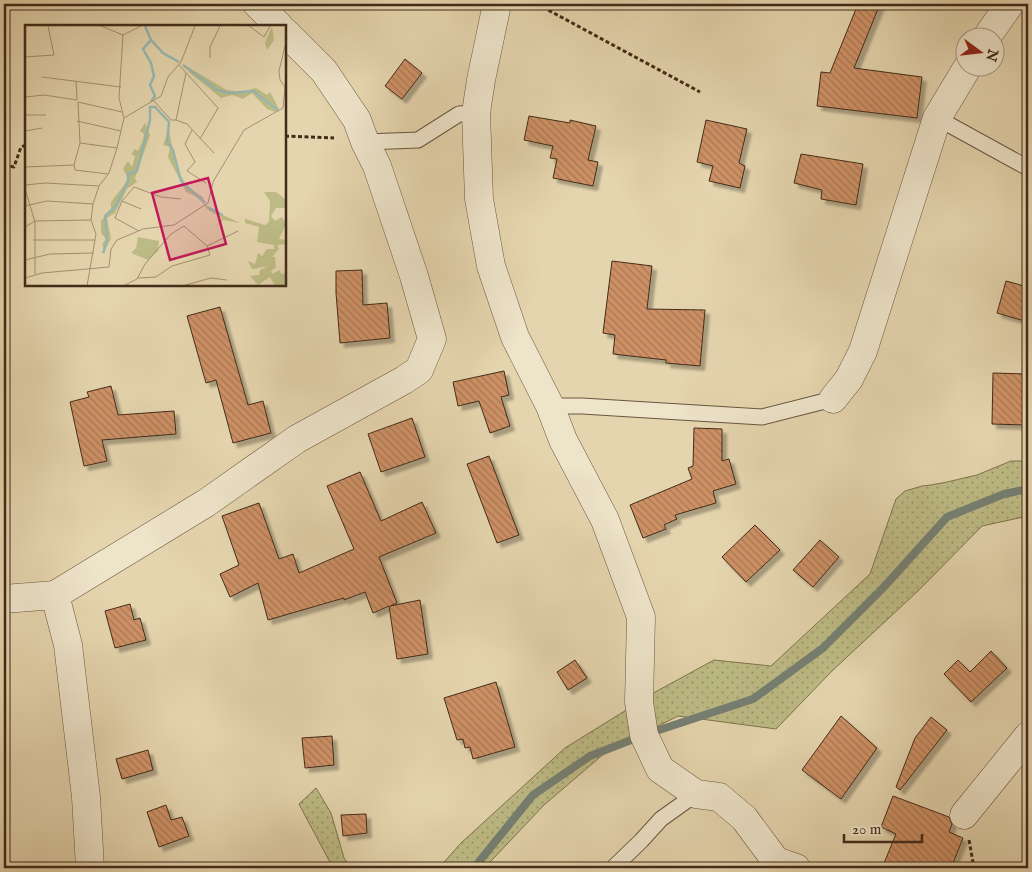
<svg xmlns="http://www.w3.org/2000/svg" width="1032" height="872" viewBox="0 0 1032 872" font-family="'IM FELL English',serif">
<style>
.grass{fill:url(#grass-dots);stroke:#7f734f}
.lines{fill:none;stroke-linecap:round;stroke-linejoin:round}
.stream{stroke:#758074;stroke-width:8}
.building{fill:url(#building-back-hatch);stroke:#412b19;filter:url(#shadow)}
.service-casing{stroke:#6a563e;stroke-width:17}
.minor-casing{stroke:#6a563e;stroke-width:29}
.path{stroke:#412b19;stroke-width:3;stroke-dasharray:4 2.5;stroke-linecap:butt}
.service{stroke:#eee4ca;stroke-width:15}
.minor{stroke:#eee4ca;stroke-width:28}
.inset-river{fill:none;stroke:#97b8b1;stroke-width:2.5}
.inset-road{fill:none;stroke:#a39172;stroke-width:1}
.view{fill:#c2185b;fill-opacity:0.15;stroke:#c2185b;stroke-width:2.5}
.inset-edge{fill:none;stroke:#412b19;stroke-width:2.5}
</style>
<defs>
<pattern id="grass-dots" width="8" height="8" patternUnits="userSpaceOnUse" patternTransform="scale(1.25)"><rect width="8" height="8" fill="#bdbb85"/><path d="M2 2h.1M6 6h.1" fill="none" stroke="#9b986c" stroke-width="1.8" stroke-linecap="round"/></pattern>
<pattern id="building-back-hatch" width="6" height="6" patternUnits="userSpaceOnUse" patternTransform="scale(1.25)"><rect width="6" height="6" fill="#ce9166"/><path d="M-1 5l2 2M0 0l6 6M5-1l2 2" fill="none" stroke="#a97753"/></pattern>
<filter id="shadow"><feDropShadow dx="4.5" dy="4.5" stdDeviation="1" flood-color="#0004"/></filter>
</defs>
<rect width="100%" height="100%" fill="#e5d5ae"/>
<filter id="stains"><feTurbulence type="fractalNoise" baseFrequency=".004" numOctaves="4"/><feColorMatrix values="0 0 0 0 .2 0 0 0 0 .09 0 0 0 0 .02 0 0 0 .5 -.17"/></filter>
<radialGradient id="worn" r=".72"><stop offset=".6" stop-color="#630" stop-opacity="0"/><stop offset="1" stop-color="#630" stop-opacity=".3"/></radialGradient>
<g class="grass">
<path d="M1011,461H1028V516L982,526L919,590L832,671L776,729L678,716L606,752L544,805L491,861L486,868H439L461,843L565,748L657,691L714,660L771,666L870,574L896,499L905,491L922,486L931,485L947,482L977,475Z"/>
<path d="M316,788L331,813L344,858L351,868H333L299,804Z"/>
</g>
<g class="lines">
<path class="stream" d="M474,868L533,795L590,756L644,735L753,699L823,648L883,588L947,517L1004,494L1028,489"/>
</g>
<g class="building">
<path d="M858,4H880L854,68L922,77L917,118L817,106L821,72L830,73Z"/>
<path d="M405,59L422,73L402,99L385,86Z"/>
<path d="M529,116L570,123V120L596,126L588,160L598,162L593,186L553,178L557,159L550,158L553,146L524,140Z"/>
<path d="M706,120L747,129L739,163L745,166L740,188L709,181L713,166L697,162Z"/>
<path d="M801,154L863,164L856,205L821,199L822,190L794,183Z"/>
<path d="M612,261L652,266L647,309L705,310L700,366L666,363V360L613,354L615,335L603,333Z"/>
<path d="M362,270L363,305L387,303L390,338L340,343L336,293V271Z"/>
<path d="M1006,281L1028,287V322L997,313Z"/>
<path d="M220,307L248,405L263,401L271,433L233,443L216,380L206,383L187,316Z"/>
<path d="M504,371L509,395L501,397L510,426L490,433L479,401L458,406L453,382Z"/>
<path d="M993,373L1026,374V425L992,424Z"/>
<path d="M111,386L118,415L174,411L176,434L102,440L107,461L84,466L70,402L89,397L87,392Z"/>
<path d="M412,418L425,457L381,472L368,434Z"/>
<path d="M694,428L722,429V461L729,459L736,484L713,491L716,503L675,515L677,519L664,525L666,529L643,538L630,505L692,479L688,468L693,466Z"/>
<path d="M489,456L519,535L497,543L467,464Z"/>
<path d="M360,472L381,521L422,502L436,533L379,557L397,603L390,606L420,600L428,654L397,659L389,606L373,613L365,592L344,600V598L268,620L258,583L230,597L220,574L239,565L222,516L259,503L279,559L293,554L299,573L354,549L327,486Z"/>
<path d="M755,525L780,550L746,582L722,557Z"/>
<path d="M820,540L839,557L813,587L793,570Z"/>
<path d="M130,604L134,620L140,618L146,640L115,648L105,611Z"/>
<path d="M991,651L1007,668L971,702L944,674L958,660L970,672Z"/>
<path d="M575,660L587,678L568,690L557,672Z"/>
<path d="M496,682L515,747L473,759L470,747L465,748L463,739L457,740L444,698Z"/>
<path d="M841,716L877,748L841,799L802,770Z"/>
<path d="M931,717L947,730L900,790L896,787L915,738Z"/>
<path d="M332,736L334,765L305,768L302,738Z"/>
<path d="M148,750L153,770L122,779L116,759Z"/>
<path d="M893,796L949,817L952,824L949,832L963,838L951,868H882L896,834L881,827Z"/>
<path d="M166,805L171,820L182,817L189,836L159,847L147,812Z"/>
<path d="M366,814L367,833L343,836L341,815Z"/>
</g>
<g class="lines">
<defs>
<g id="service">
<path d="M937,118L1028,168"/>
<path d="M365,142L418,140L459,114L476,113"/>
<path d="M550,406H582L762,417L833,399"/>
<path d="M613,868L641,841L661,819L696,794"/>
</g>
<g id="minor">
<path d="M257,4L279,26"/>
<path d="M497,4L481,80L476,113L479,199L491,266L515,337L550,406L563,440L605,520L641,617L639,702L644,735L660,769L696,794L719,797L744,818L776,861L796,868"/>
<path d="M986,38L1010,4"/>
<path d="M833,399L849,379L863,351L937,118L967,68"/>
<path d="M55,595L206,503L297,439L404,380L419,370L432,339L414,276L377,166L365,142L357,120L324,71L285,32"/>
<path d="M4,599L55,595L68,645L86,797L90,868"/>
<path d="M964,815L1028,736"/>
</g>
</defs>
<use href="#service" class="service-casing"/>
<use href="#minor" class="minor-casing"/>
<g class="path">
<path d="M537,4L700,92"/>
<path d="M285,136L334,138"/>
<path d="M4,165L14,167L21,147L26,145"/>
<path d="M969,840L974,868"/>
</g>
<use href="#service" class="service"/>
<use href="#minor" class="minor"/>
</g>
<g transform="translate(25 25)">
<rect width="261" height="261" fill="#e5d5ae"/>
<path d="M120,98L125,110L110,153L112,157L102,164L90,188L82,193L86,214L79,225L77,219L81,214L76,208V196L86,185V177L99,160L103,153L98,144L103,136L107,142L110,131L106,129L110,124L113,126L118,115L119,109L115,106ZM144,105L151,141L162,162L178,172L179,178L187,185L215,198L198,195L192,201L197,193L183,185L174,173L161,167L143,132L145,122L138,120ZM239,167H251L260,174V183H251L246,191L250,196L257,192L261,199L254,214L261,215V219L252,220L254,224L247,232H250L251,242L246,246L247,249L255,245L256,249L261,248L260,261H250L245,252L233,260L225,251L234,250L235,245L243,241L227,244L223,236L230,239L233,228L237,231L242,224H249V220L232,217L234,202L220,198V194L240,200L244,197L245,176Z" fill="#bdbb85"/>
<path d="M163,42L202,65L216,67L231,63L242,70L245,67L254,84L250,87L242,84L227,68L218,74L207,70L196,73L164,47Z" fill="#bdbb85"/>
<path d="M247,1L249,15L242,25L240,18ZM113,212L134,216L133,226L123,235L106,228L111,223Z" fill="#bdbb85"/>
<path class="inset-river" d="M120,1L126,15L118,24L126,38L129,51L125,60L130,71L126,76M126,15L138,28L154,37M158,40L192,65L205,68L228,66L253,85M182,182L198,190M78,228L82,217L80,191L90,182L103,157V149L112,146L125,95V82H130L144,97L142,117L148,125L156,156L180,178"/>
<path class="inset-road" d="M76,1L98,10L116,1M224,1L239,12L245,1M98,10L94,73L99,93M0,32L29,30L23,1M185,33V22L195,1M154,40L193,83L175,114M17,52L96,62M0,72L19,70L52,75L51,56M129,76L146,95H151L161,48M53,77L97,87M53,77L55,118M0,90H21M151,95L162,99L189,128M52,96L96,106M167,105L160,119L170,137L162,146L181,158M0,106L17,103M49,140L50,145L83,149M0,142L49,140L55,118L92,123L99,93L136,71L143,52L156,37L170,1M0,160L20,158L74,161M0,164L10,197V249M97,176L116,184M0,181L22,176L68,179M0,202L10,196L66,195M114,206L90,193L97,176L109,162L136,172L156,174M8,215H70M0,235L25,229L69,228M0,253L17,248L84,242L86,224L92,215L118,204L149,200L183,178L188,157L219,105L258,83L260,62L255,55L254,46L262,13M113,253L131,252L147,241L185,230L182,221L213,206M62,261L71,209L66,195L68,179L74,161L84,148L92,123M98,261L112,254L120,239L146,209L159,201L182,221M157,261L186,253L202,255"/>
<path class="view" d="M183,153L201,219L145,235L127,168Z"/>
<rect width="261" height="261" class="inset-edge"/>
</g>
<rect width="1032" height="872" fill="none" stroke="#e5d5ae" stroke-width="20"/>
<rect x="5" y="5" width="1022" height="862" fill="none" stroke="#412b19" stroke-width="2.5"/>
<rect x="10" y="10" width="1012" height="852" fill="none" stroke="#412b19"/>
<g transform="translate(980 52) rotate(105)"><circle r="24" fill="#eee4ca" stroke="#a99a83"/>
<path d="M0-4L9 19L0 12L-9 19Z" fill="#8f2418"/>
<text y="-8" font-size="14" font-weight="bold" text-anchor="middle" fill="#412b19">N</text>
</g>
<path d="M844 834v8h78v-8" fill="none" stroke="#412b19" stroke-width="2.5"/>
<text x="852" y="834" font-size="15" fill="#412b19" stroke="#eee4ca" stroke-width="4" paint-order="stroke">20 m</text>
<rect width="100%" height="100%" filter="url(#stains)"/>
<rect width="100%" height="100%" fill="url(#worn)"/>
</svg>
